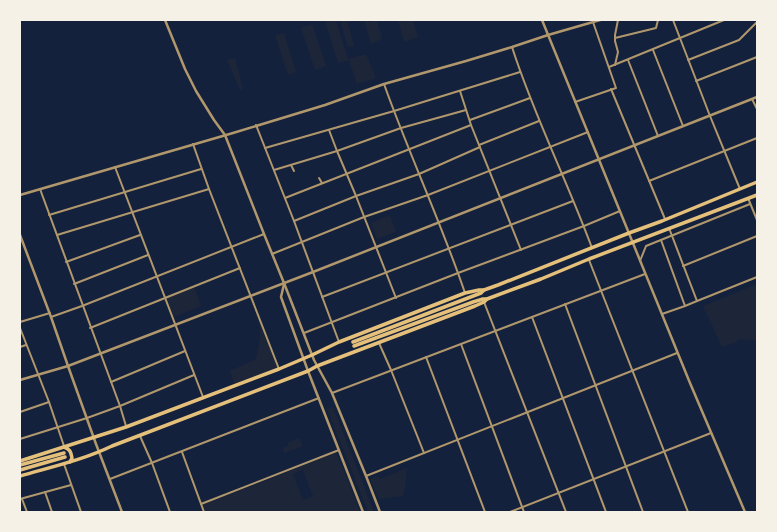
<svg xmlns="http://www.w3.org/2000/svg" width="777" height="532" viewBox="0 0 777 532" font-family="'Public Sans',sans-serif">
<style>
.green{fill:#1d2539;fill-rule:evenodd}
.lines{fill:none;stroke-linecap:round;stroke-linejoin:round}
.minor{stroke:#b1986c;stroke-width:2}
.tertiary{stroke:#b1986c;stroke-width:2.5}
.primary{stroke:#e5c07b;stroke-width:3.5}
</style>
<rect width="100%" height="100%" fill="#14213d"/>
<g class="green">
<path d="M328,20H336L348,59L366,54L376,78L357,84L349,60L338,63L325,21Z"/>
<path d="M340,20H347L354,46L348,47Z"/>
<path d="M364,20L369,22L377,20L382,39L371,44Z"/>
<path d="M398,20H413L418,37L404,42Z"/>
<path d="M312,24L326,66L315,70L301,28Z"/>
<path d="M284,33L296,72L288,75L275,35Z"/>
<path d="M235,58L243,89L240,90L227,60Z"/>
<path d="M390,215L396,232L377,239L371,223Z"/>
<path d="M757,284V341L741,339L731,344L722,347L703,306Z"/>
<path d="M194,287L201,306L174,317L167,298Z"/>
<path d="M260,324L278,369L235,386L230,371L256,359L260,338Z"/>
<path d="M333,407L374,512H368L327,409Z"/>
<path d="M299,438L303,446L284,453L283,448L288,446V443Z"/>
<path d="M336,452L347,478L360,512H206L203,505L209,502L265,481ZM303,470L313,496L303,500L293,474Z"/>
<path d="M407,468L405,486L403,496L379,499L370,479L377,476L381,479Z"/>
</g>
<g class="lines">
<g class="minor">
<path d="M673,20L710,116L740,189"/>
<path d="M615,38L656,28L658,20"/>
<path d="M512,47C534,116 567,180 592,248"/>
<path d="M653,50L683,126"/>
<path d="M628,60L658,136"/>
<path d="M688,60L739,40L757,22"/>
<path d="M615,65L618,52L615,41V35L618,20"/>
<path d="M609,67L724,20"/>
<path d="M696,81L757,57"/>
<path d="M384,84C409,154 441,222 465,293"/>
<path d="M611,89L665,219"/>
<path d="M460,91L471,125L521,250"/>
<path d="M752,99L757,109"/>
<path d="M575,102L616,88L593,22"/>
<path d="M470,120L530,98"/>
<path d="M256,125L294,221L339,342"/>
<path d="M329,130L337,151L356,196L396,298"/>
<path d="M193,144L209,189L279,369"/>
<path d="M479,145L539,121"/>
<path d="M265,148L394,111L520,72"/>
<path d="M291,165L294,171"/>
<path d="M115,167L203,397"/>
<path d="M274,170L337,151L401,128L466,110"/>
<path d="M319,178L322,183"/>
<path d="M649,181L757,138"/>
<path d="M40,189L120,406L126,426"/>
<path d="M285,198L471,125"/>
<path d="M748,198L757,220"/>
<path d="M49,215L201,169"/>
<path d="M294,221L356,196L419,174L480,147"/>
<path d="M669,228L697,301L685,306"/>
<path d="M57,235L209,189"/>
<path d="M661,240L685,306L662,314"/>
<path d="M272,254L364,217L428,195L588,132"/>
<path d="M589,260L688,512"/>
<path d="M640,261L646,246L750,204"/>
<path d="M66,262L140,235"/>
<path d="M683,266L757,236"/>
<path d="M74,284L148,255"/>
<path d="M322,297L573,201"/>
<path d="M697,301L757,277"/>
<path d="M484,302L566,512"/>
<path d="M565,304L643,512"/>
<path d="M51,317L82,306L264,234"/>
<path d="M532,317L606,512"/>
<path d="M20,322L50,313"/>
<path d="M20,328L49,402L64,446"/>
<path d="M90,328L240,268"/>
<path d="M304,333L458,273L584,226L620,211"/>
<path d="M379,343L391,370L424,453"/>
<path d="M461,344L524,512"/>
<path d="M20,347L26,345"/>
<path d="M426,357L485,512"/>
<path d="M111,382L185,351"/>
<path d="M332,393L645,274"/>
<path d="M20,412L49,402"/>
<path d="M140,436L152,463L170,512"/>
<path d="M20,439L87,418L120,406L194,375"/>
<path d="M182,452L204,512"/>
<path d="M64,464L81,512"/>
<path d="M366,476L677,353"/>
<path d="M110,479L319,398"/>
<path d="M45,492L52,512"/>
<path d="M20,499L71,485"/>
<path d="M22,499L27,512"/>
<path d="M201,504L339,450"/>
<path d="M510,512L711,433"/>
</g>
<g class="tertiary">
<path d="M165,20L185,69L196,91L214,120L225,135L264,234L284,283L314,360L332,393L366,476L380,512"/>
<path d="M542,20L690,383L745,512"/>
<path d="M20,195L233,133L325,105L384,84L466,61L512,47L548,35L600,20"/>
<path d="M20,235L51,317L68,366L96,444L122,512"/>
<path d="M284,284L281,297L308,371L363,512"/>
<path d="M20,380L68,366L313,272L757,97"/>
</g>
<g class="primary">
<path d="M353,342L481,293L484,290L498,285L629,233L662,221L757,182"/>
<path d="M354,346L473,302L483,299H487"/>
<path d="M64,447C70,449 71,452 72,458L70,462"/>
<path d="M20,461L126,427L279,369L312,355L339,342L465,293L479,290H484"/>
<path d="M20,465L64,453"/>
<path d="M20,470L65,457"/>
<path d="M20,476C51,467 83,460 112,446L308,371L317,366L475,306L484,302L487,299L541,279L589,259L757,195"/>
</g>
</g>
<rect width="777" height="532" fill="none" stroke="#f6f1e7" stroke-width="42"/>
</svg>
